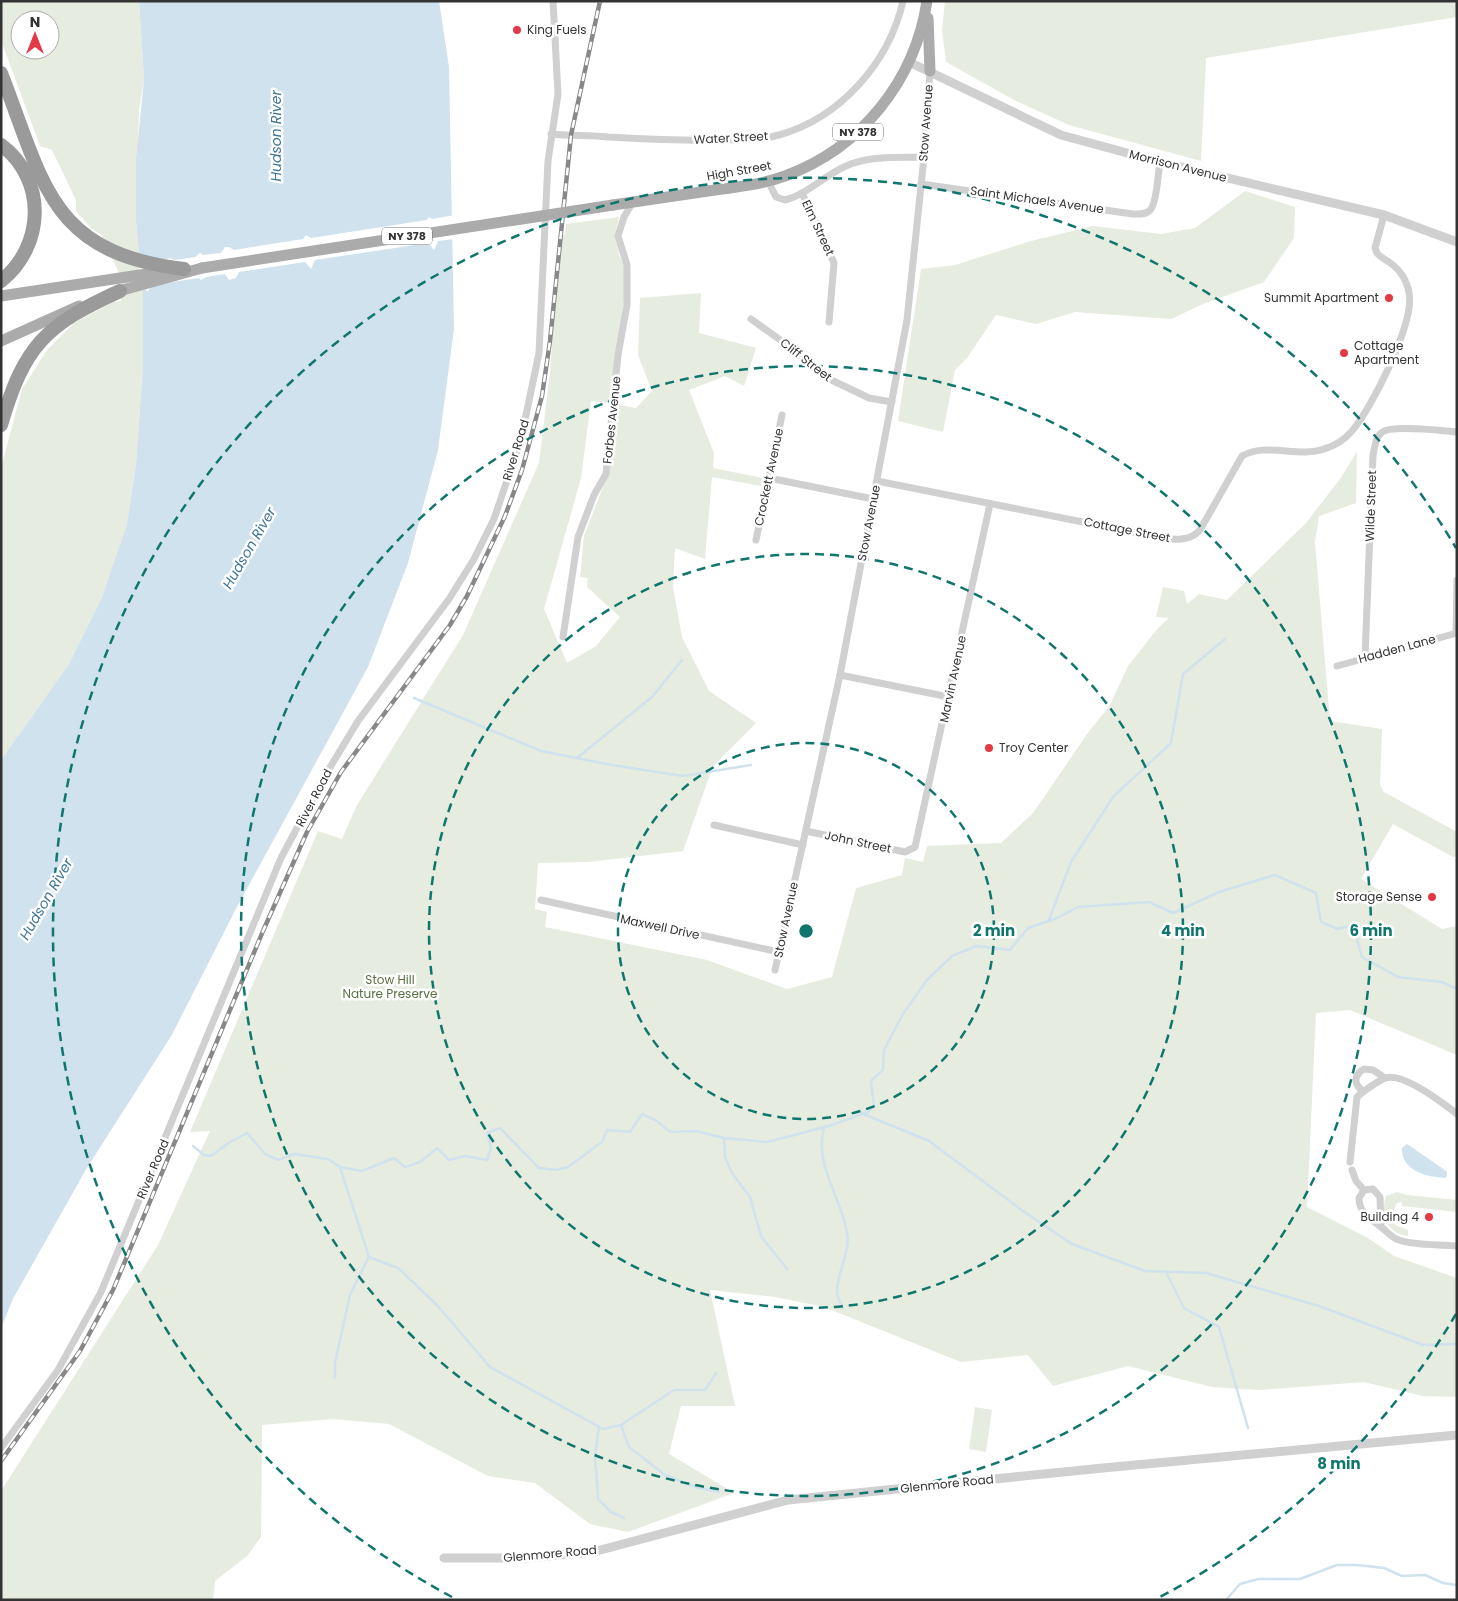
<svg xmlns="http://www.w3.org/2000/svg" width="1458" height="1601" viewBox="0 0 1458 1601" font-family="Poppins,sans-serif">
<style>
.green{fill:#e6ecdf;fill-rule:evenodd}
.water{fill:#cfe2ee}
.pier{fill:#fff}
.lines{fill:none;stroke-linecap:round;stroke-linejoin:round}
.stream{stroke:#cfe2ee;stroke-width:2.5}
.minor{stroke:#d0d0d0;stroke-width:7}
.tertiary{stroke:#d0d0d0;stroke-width:9}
.primary{stroke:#ababab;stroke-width:11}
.motorway{stroke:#9a9a9a;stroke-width:14}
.rail-casing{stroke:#888;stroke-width:4.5}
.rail{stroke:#fff;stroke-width:2.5;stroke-dasharray:8;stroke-linecap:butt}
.primary-bridge{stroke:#ababab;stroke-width:11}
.ring{fill:none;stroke:#0f766e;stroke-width:2.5;stroke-dasharray:9 6}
.poi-dot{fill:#e63946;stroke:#fff;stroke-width:2}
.labels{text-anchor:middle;stroke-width:5;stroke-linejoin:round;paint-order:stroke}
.shield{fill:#fff;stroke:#707070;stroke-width:1}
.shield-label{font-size:11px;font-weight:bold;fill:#333}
.poi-label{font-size:12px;fill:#333;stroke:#fff;text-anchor:start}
.street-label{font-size:12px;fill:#333;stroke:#fff}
.park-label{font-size:12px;fill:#56703f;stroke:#fff}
.water-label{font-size:14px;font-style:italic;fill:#3f7597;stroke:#fff}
.centre{fill:#0f766e;stroke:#fff;stroke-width:2.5}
.ring-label{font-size:15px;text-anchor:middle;font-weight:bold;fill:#0f766e;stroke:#fff;stroke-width:5;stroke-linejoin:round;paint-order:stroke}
</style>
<rect width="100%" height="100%" fill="#fff"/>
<g class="green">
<path d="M1,1H139L144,79L139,111L136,222L143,294V364L136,464L127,524L102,597L69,664L1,760V468L22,389L47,350L74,323L113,302L121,301L119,273L101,234L92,229L76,211V200L52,150L40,146L1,40ZM20,20H50V50H20Z"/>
<path d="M945,1H1457V17L1206,58L1201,161L1069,125L1016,101L946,62L942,30Z"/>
<path d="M1245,191L1295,207L1294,238L1264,282L1203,304L1171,319L1075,312L1036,324L996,315L967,358L955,370L943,432L898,421L921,269L955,265L1031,241L1093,226L1161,234L1195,228Z"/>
<path d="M619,217L615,234L619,255L624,265V299L611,403L591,401L581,478L544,609L567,663L596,646L620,617L587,587L588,578L580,577L584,536L608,474L619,405L636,408L652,391L638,355L640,298L701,293L699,333L756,348L744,386L725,376L689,390L714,453L713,468L763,478L761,486L712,477L705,559L675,548L673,587L682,637L709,691L756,723L713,766L683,851L588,862L538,863L535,909L547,912L545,927L707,960L787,989L832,977L856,888L902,875L905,858L923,862L927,846L1001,843L1033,813L1090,730L1109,707L1128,666L1158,628L1169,618L1156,617L1163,587L1184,591L1187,604L1199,594L1227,600L1306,523L1340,479L1357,452L1356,503L1319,516L1315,542L1330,721L1382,729L1380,785L1384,792L1457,832V856L1453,857L1393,824L1361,879L1442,929L1457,926V1055L1350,1010L1316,1013L1307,1207L1368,1238L1394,1256L1457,1278V1397L1423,1396L1364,1382L1259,1390L1212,1387L1128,1366L1053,1386L1028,1355L961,1362L824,1307L775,1297L710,1290L735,1406H681L669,1454L734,1493L628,1532L590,1524L535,1483L488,1476L389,1424L333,1419L262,1425L261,1537L247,1556L215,1581L213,1600H1V1491L158,1245L210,1131L190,1132L318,831L342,839L357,805L463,635L539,463L550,373L560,235H565L566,224Z"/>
<path d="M1397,1192L1407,1195L1457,1200V1212L1402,1206V1202L1397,1203L1394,1209L1395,1225L1408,1230V1236C1387,1234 1380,1214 1386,1196Z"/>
<path d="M975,1407L992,1410L986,1452L969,1449Z"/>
</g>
<g class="water">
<path d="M139,1H439L449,67L454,329L438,450L408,563L368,667L237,907L172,1035L87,1168L13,1299L1,1328V760L69,664L102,597L127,524L136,464L143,364V294L136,222V160L144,79Z"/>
<path d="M1407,1144L1442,1168L1447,1172V1176L1445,1178C1427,1177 1401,1171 1402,1148Z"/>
</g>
<g class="pier">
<path d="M455,215V239L438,241L434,250L428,243L315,260L311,269L305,262L239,272L236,278L229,280L225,274L206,277L201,280L199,278L172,282L151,287L147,292L146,289L141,290L139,266L170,258L175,260L195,257L200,253L203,255L221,253L225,247H229L234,250L303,239L306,235L311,238L427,220L429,217L432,219Z"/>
<path d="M321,756L323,757L239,908L174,1036L89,1170L15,1301L1,1330L13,1299L87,1168L172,1035L237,907Z"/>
</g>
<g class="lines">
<g class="stream">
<path d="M414,698L541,751L612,765L683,776L751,765"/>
<path d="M577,758L652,697L682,660"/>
<path d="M1049,920L1071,862L1113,797L1171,743L1183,674L1225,639"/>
<path d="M861,1113L929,1141L1023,1211L1072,1244L1145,1271L1206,1273L1319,1306L1423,1345L1457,1344"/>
<path d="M824,1127C814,1166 841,1196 847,1233C851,1252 836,1274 837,1293C837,1298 841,1303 843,1308"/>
<path d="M724,1138L725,1157L732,1173L750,1197L761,1236L787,1269"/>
<path d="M193,1146L204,1155L211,1156L230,1142L247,1133L265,1154L278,1160L294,1154L328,1159L340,1167L362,1171L394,1158L405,1167L420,1162L437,1148L449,1160L465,1156L487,1160L491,1148L487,1133L500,1128L539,1168L556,1170L568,1167L602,1142L607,1130L630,1132L642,1114L657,1121L670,1132L696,1131L724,1138L767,1142L829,1126L868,1112L874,1106L871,1081L883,1070L884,1050L903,1014L927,980L952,956L976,946L1010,950L1028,928L1057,918L1078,907L1149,902L1173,913L1219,892L1275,875L1316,893L1321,922L1338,929L1353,925L1362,957L1398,977L1442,982L1457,989"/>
<path d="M340,1167L369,1257L398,1268L437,1305L490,1367L603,1429L621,1425L674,1390H705L716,1373"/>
<path d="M1166,1272L1184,1308L1219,1327L1248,1428"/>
<path d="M335,1378V1363L350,1295L369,1257"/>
<path d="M621,1425L629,1447L665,1475L695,1487L719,1492"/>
<path d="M599,1426L595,1456L598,1499L611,1512L624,1518"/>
<path d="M1226,1600L1240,1584L1258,1579H1300L1337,1565H1357L1384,1568L1402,1576L1425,1575L1443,1583L1457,1585"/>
</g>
<g class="minor">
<path d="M551,134C570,136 589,135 608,137C645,139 682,141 719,140C738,140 760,140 779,135C840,118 889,63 903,1"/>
<path d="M768,181L776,197L785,200C808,194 825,175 846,166C870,155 898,158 924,157"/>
<path d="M921,184L1133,214C1139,214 1147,215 1151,209C1157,201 1158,173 1160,162"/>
<path d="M802,193L834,263L829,322"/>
<path d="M751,319L790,347L823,376L869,398L892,402"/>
<path d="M769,478L873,499"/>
<path d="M877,481L1143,534C1162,537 1186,546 1200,530L1242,456C1266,442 1298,458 1324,449C1335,446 1345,439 1352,431C1372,408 1415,322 1409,293C1407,280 1399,269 1389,262C1384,259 1380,257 1377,253L1375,248L1384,215"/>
<path d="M756,540L782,415"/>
<path d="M1456,633L1457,580"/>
<path d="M563,637L578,537L594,495L606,474L618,355L627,305V265L618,236L624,217L633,202"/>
<path d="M1365,657L1373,455C1375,447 1375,438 1381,433C1391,424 1442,431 1457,432"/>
<path d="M1337,666L1457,633"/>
<path d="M840,675L949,697"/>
<path d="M714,825L803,845"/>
<path d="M806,831L905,852L915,847L990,504"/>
<path d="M541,900L779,952"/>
<path d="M775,970L840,675L907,320L924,157L930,71"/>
<path d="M1363,1091C1353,1084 1354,1075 1364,1069L1373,1070L1385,1078"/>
<path d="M1350,1162L1357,1097C1362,1092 1378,1081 1385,1078C1403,1072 1443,1103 1457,1114"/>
<path d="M1352,1170L1356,1181L1364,1190"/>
<path d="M1381,1227L1380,1197L1373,1189L1364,1190L1359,1198C1359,1213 1370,1218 1381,1227C1387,1231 1391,1238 1399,1240C1416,1246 1439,1244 1457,1246"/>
<path d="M1,1448L58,1370L101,1292L281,858L323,779L358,721L449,599L474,559L494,519L521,439L539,353L548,161L558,94L553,1"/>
</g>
<g class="tertiary">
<path d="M909,62L1061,135L1160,162L1384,215L1457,242"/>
<path d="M444,1558H526L593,1552L788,1500L1103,1468L1457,1435"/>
</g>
<g class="primary">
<path d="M928,18L930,71"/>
<path d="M613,205C647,200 681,195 715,190C738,187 763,184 785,176C861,148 915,81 927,1"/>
<path d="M112,293L202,268"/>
<path d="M1,296L173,270"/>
<path d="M1,341L79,306"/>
</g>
<g class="motorway">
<path d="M1,73C44,183 49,253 184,269"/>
<path d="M1,145C47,179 45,246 1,281"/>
<path d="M1,425C24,346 45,325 120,291"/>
</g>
<defs>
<path id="rail" d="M1,1461L80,1351L113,1290L263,931L307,832L341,772L450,625L467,596L505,516L522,470L542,396L550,341L571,135L600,1"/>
</defs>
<use href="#rail" class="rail-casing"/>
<use href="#rail" class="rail"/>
<path class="primary-bridge" d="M202,268L613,205"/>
</g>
<g class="ring">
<circle cx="806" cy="931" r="188"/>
<circle cx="806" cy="931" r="377"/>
<circle cx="806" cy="931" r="565"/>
<path d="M1456 1314A754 754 0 0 1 1160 1597M452 1597A754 754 0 1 1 1456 548"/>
</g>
<g class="poi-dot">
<circle cx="517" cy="30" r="5"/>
<circle cx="1389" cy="298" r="5"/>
<circle cx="1344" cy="353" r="5"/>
<circle cx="989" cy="748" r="5"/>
<circle cx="1432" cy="897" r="5"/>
<circle cx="1429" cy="1217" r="5"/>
</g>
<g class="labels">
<g class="shield">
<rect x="833" y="123.5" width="50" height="17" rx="4"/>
<rect x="382" y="227.5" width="50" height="17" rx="4"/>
</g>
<g class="shield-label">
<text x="858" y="136">NY 378</text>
<text x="407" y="240">NY 378</text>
</g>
<g class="poi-label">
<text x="527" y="34">King Fuels</text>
<text x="1379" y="302" text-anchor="end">Summit Apartment</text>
<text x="1354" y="350">Cottage<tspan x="1354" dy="14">Apartment</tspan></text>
<text x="999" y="752">Troy Center</text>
<text x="1422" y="901" text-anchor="end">Storage Sense</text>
<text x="1419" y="1221" text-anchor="end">Building 4</text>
</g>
<g class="street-label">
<text transform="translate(926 123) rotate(-86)" y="4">Stow Avenue</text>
<text transform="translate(731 138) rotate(-3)" y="4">Water Street</text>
<text transform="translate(1178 166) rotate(14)" y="4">Morrison Avenue</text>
<text transform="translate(739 171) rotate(-10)" y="4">High Street</text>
<text transform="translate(1037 200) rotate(8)" y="4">Saint Michaels Avenue</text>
<text transform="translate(818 228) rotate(65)" y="4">Elm Street</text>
<text transform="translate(806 360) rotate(38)" y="4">Cliff Street</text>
<text transform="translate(612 420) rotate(-84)" y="4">Forbes Avenue</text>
<text transform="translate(516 450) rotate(-73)" y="4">River Road</text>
<text transform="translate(769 477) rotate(-78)" y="4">Crockett Avenue</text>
<text transform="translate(1371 506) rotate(-88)" y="4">Wilde Street</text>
<text transform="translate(869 523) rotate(-79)" y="4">Stow Avenue</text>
<text transform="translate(1127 530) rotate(11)" y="4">Cottage Street</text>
<text transform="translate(1397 649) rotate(-15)" y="4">Hadden Lane</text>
<text transform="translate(953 679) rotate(-78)" y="4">Marvin Avenue</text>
<text transform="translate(314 798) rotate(-62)" y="4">River Road</text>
<text transform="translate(858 842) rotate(12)" y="4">John Street</text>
<text transform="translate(786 920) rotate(-78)" y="4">Stow Avenue</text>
<text transform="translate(660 927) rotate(12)" y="4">Maxwell Drive</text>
<text transform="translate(153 1169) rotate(-67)" y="4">River Road</text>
<text transform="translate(947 1484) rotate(-6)" y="4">Glenmore Road</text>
<text transform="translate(550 1554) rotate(-5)" y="4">Glenmore Road</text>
</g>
<g class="park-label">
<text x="390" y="984">Stow Hill<tspan x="390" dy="14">Nature Preserve</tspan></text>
</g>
<g class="water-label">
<text transform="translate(276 136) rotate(-90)" y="5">Hudson River</text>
<text transform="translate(249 548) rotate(-60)" y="5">Hudson River</text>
<text transform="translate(46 899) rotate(-60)" y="5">Hudson River</text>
</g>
</g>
<circle cx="806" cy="931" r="8" class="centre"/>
<g class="ring-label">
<text x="994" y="936">2 min</text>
<text x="1183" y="936">4 min</text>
<text x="1371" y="936">6 min</text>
<text x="1339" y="1469">8 min</text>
</g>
<rect width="1458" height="1601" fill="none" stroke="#333333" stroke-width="5"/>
<g transform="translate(35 35)"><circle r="24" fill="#ffffff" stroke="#adadad"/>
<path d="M0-4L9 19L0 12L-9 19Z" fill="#e63946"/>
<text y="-8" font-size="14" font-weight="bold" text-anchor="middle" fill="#333333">N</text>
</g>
</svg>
